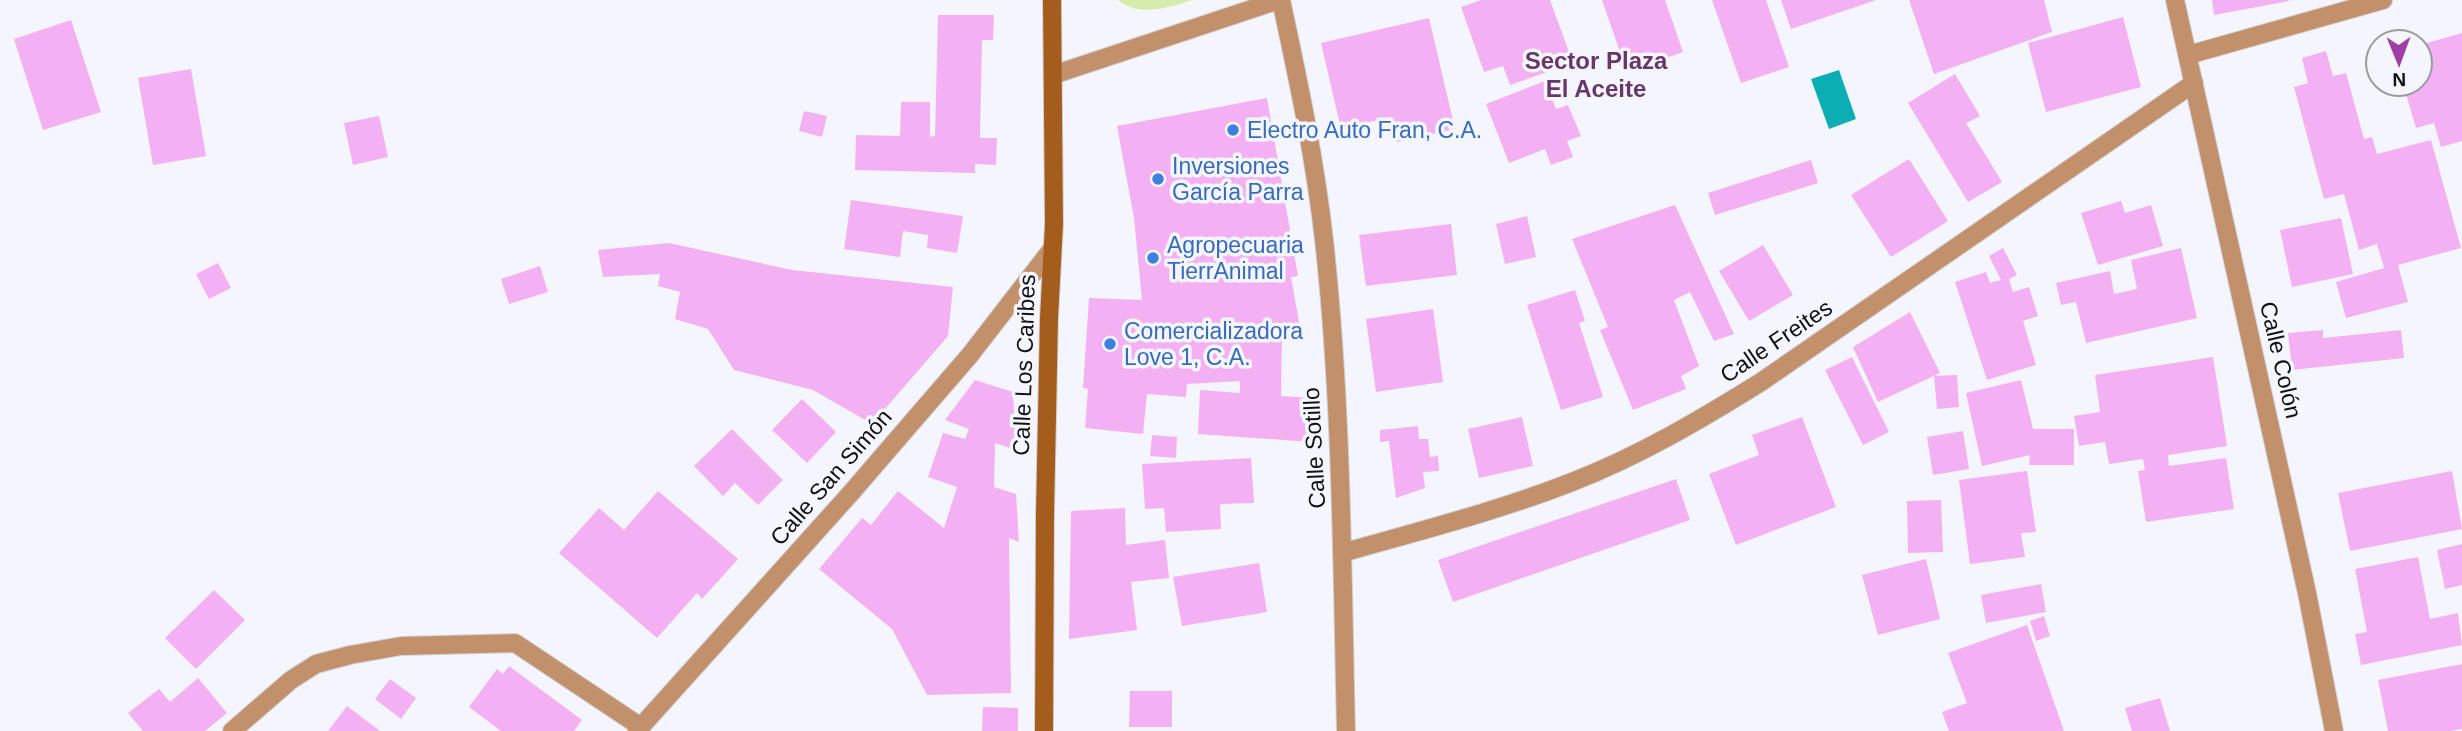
<svg xmlns="http://www.w3.org/2000/svg" width="2462" height="731" viewBox="0 0 2462 731" font-family="Helvetica,sans-serif">
<style>
.green{fill:#d6ecac}
.water{fill:#0baeb2}
.building{fill:#f3b1f4}
.lines{fill:none;stroke-linecap:round;stroke-linejoin:round}
.street-casing{stroke:#d1d1d8;stroke-width:20}
.secondary-casing{stroke:#d1d1d8;stroke-width:20}
.street{stroke:#c2916c;stroke-width:18}
.secondary{stroke:#a55d1d;stroke-width:18}
.shop-dot{fill:#3f7fe0;stroke:#f5f6fd;stroke-width:2.5}
.labels{text-anchor:middle;stroke-width:7;stroke-linejoin:round;paint-order:stroke}
.shop-label{font-size:23px;fill:#366cbe;stroke:#f5f6fd;text-anchor:start}
.street-label{font-size:23px;fill:#111114;stroke:#f5f6fd}
.neighbourhood-label{font-size:24px;font-weight:bold;fill:#68376a;stroke:#f5f6fd}
</style>
<rect width="100%" height="100%" fill="#f5f6fd"/>
<path class="green" d="M1118,0H1193C1170,7 1139,18 1118,0Z"/>
<path class="water" d="M1839,70L1856,119L1829,129L1811,79Z"/>
<g class="building">
<path d="M1481,0H1550L1573,63L1510,85L1503,66L1484,72L1461,7Z"/>
<path d="M1602,0H1665L1683,52L1627,72Z"/>
<path d="M1712,0H1766L1789,67L1741,83Z"/>
<path d="M1781,0H1876L1791,29Z"/>
<path d="M1909,0H2044L2052,32L1934,74Z"/>
<path d="M2212,0H2289V1L2214,15Z"/>
<path d="M938,15H994L993,40H982L980,138H997L996,165L975,164V173L855,170L856,135L900,136L901,102H930V137L935,136Z"/>
<path d="M2123,17L2141,87L2046,112L2028,43Z"/>
<path d="M1429,18L1455,129L1397,142L1391,117L1341,129L1321,43Z"/>
<path d="M71,20L101,112L43,130L14,39Z"/>
<path d="M2462,33V141L2441,147L2434,123L2416,128L2403,84H2420V45Z"/>
<path d="M2326,51L2333,76L2346,73L2364,139L2372,137L2377,154L2431,140L2461,248L2398,265L2408,302L2346,318L2336,282L2384,268L2377,244L2359,250L2344,194L2324,199L2294,87L2308,83L2302,58Z"/>
<path d="M191,69L206,156L153,165L138,78Z"/>
<path d="M1955,74L1980,116L1966,123L2002,182L1968,202L1908,103Z"/>
<path d="M1545,81L1556,109L1568,105L1581,136L1567,141L1573,157L1551,165L1545,149L1509,163L1486,104Z"/>
<path d="M1267,98L1298,276L1291,277L1301,333L1282,334L1281,396L1311,398V442L1198,434L1200,390L1240,393V381L1187,384L1186,397L1147,394L1143,434L1085,428L1088,389L1083,388L1089,298L1142,300L1134,218L1117,126Z"/>
<path d="M804,111L827,116L822,137L799,131Z"/>
<path d="M379,116L388,157L353,165L344,123Z"/>
<path d="M1909,159L1948,221L1891,257L1851,195Z"/>
<path d="M1811,160L1818,183L1715,215L1708,193Z"/>
<path d="M851,200L963,216L957,253L927,248L928,235L903,231L900,257L844,249Z"/>
<path d="M2121,201L2125,213L2151,205L2163,246L2098,265L2081,213Z"/>
<path d="M1675,205L1734,334L1714,341L1690,292L1674,300L1699,366L1681,376L1686,389L1633,410L1600,330L1608,327L1572,239Z"/>
<path d="M1527,216L1536,257L1505,264L1496,224Z"/>
<path d="M2341,218L2353,274L2292,287L2280,230Z"/>
<path d="M1451,224L1457,275L1366,286L1359,235Z"/>
<path d="M669,243L792,270L953,287L948,336L872,424L813,390L734,370L708,329L675,319L680,292L658,286L660,274L603,277L598,250Z"/>
<path d="M1763,245L1793,295L1749,321L1719,271Z"/>
<path d="M2003,248L2017,275L2009,279L2013,292L2029,287L2038,316L2023,321L2036,365L1987,380L1955,282L1986,272L1990,283L2001,280L1989,256Z"/>
<path d="M2181,248L2197,318L2086,343L2076,302L2061,305L2056,283L2110,271L2114,294L2137,289L2131,260Z"/>
<path d="M218,263L231,288L209,299L196,274Z"/>
<path d="M540,266L548,292L509,304L501,279Z"/>
<path d="M1575,290L1585,321L1579,323L1603,397L1561,410L1527,305Z"/>
<path d="M1433,309L1443,382L1376,392L1366,319Z"/>
<path d="M1910,312L1940,373L1878,402L1853,347Z"/>
<path d="M2323,330V338L2401,330L2404,358L2292,370L2288,333Z"/>
<path d="M1852,357L1889,432L1863,445L1825,370Z"/>
<path d="M2213,357L2227,446L2168,455L2169,466L2226,458L2234,509L2146,522L2138,471L2145,470L2143,459L2109,464L2105,442L2079,446L2074,416L2100,412L2095,375Z"/>
<path d="M1957,375L1959,407L1937,409L1934,376Z"/>
<path d="M975,380L1013,392L1016,450L995,443L994,487L1016,494L1019,542L1009,538L1011,693L927,695L892,629L819,569L862,518L871,525L898,491L944,528L957,487L928,477L943,433L965,439L969,429L945,420Z"/>
<path d="M2021,380L2033,429H2074V465H2029L2030,455L1982,466L1966,393Z"/>
<path d="M802,399L836,432L807,463L772,430Z"/>
<path d="M1522,417L1533,466L1479,478L1468,429Z"/>
<path d="M1802,417L1836,507L1736,545L1709,474L1759,455L1752,435Z"/>
<path d="M1418,426L1419,439H1428L1430,457L1438,456L1439,471L1423,472L1425,488L1396,498L1389,441L1380,442V430Z"/>
<path d="M732,429L783,480L758,505L735,483L723,496L694,466Z"/>
<path d="M1963,431L1969,469L1933,475L1927,437Z"/>
<path d="M1152,435L1177,437L1176,458L1150,456Z"/>
<path d="M1251,458L1254,503L1220,504L1221,529L1166,532L1164,508L1145,509L1142,464Z"/>
<path d="M2027,471L2036,532L2021,533L2025,557L1970,564L1959,480Z"/>
<path d="M2452,471L2462,529L2350,551L2338,493Z"/>
<path d="M1676,479L1690,520L1453,602L1438,560Z"/>
<path d="M658,491L738,559L702,599L697,593L657,638L559,553L599,508L624,530Z"/>
<path d="M1941,500L1943,552L1908,553L1907,501Z"/>
<path d="M1125,508L1126,545L1165,540L1169,578L1131,582L1137,630L1069,639L1071,511Z"/>
<path d="M2462,544V585L2445,589L2437,550Z"/>
<path d="M2418,557L2430,619L2458,613L2462,645L2361,665L2355,634L2367,632L2355,569Z"/>
<path d="M1926,559L1940,619L1878,635L1862,575Z"/>
<path d="M1259,563L1267,612L1182,626L1173,577Z"/>
<path d="M2041,584L2046,612L1986,623L1981,595Z"/>
<path d="M214,590L245,620L196,669L165,638Z"/>
<path d="M2044,616L2050,636L2036,641L2030,621Z"/>
<path d="M2027,625L2064,731H1949L1942,712L1967,703L1948,653Z"/>
<path d="M2462,664V729L2450,731H2388L2378,680Z"/>
<path d="M509,666L582,720L574,731H501L469,707L497,669L503,674Z"/>
<path d="M198,678L227,713L205,731H143L128,713L159,689L170,702Z"/>
<path d="M390,679L416,698L401,719L375,699Z"/>
<path d="M1130,691H1172V727H1129Z"/>
<path d="M2160,698L2170,731H2132L2125,708Z"/>
<path d="M347,706L380,731H328Z"/>
<path d="M983,707L1018,708V731H982Z"/>
</g>
<g class="lines">
<defs>
<g id="street">
<path d="M1281,0C1298,79 1315,159 1324,240C1342,403 1342,567 1346,731"/>
<path d="M2175,0L2307,593L2334,731"/>
<path d="M2188,55L2383,0"/>
<path d="M1053,75L1279,0"/>
<path d="M1342,553C1419,531 1498,511 1572,482C1639,456 1700,420 1761,382L2194,83"/>
<path d="M232,731L291,680L316,664L350,655L401,646L515,643L641,727"/>
<path d="M637,731L850,494L970,355L1052,249"/>
</g>
<path id="secondary" d="M1044,731L1045,514L1049,318L1054,224L1052,0"/>
</defs>
<use href="#street" class="street-casing"/>
<use href="#secondary" class="secondary-casing"/>
<use href="#street" class="street"/>
<use href="#secondary" class="secondary"/>
</g>
<g class="shop-dot">
<circle cx="1233" cy="130" r="7"/>
<circle cx="1158" cy="179" r="7"/>
<circle cx="1153" cy="258" r="7"/>
<circle cx="1110" cy="344" r="7"/>
</g>
<g class="labels">
<g class="shop-label">
<text x="1247" y="138">Electro Auto Fran, C.A.</text>
<text x="1172" y="174">Inversiones<tspan x="1172" dy="26">García Parra</tspan></text>
<text x="1167" y="253">Agropecuaria<tspan x="1167" dy="26">TierrAnimal</tspan></text>
<text x="1124" y="339">Comercializadora<tspan x="1124" dy="26">Love 1, C.A.</tspan></text>
</g>
<g class="street-label">
<text transform="translate(1776 341) rotate(-34)" y="8">Calle Freites</text>
<text transform="translate(2281 360) rotate(77)" y="8">Calle Colón</text>
<text transform="translate(1024 365) rotate(-88)" y="8">Calle Los Caribes</text>
<text transform="translate(1314 448) rotate(-93)" y="8">Calle Sotillo</text>
<text transform="translate(831 477) rotate(-49)" y="8">Calle San Simón</text>
</g>
<g class="neighbourhood-label">
<text x="1596" y="69">Sector Plaza<tspan x="1596" dy="28">El Aceite</tspan></text>
</g>
</g>
<g transform="translate(2399 63) rotate(179)"><circle r="33" fill="#f5f6fd" stroke="#9a9aa0" stroke-width="2"/>
<path d="M0-5L12 26L0 18L-12 26Z" fill="#a13ea5"/>
<text y="-10" font-size="19" font-weight="bold" text-anchor="middle" fill="#111114">N</text>
</g>
</svg>
